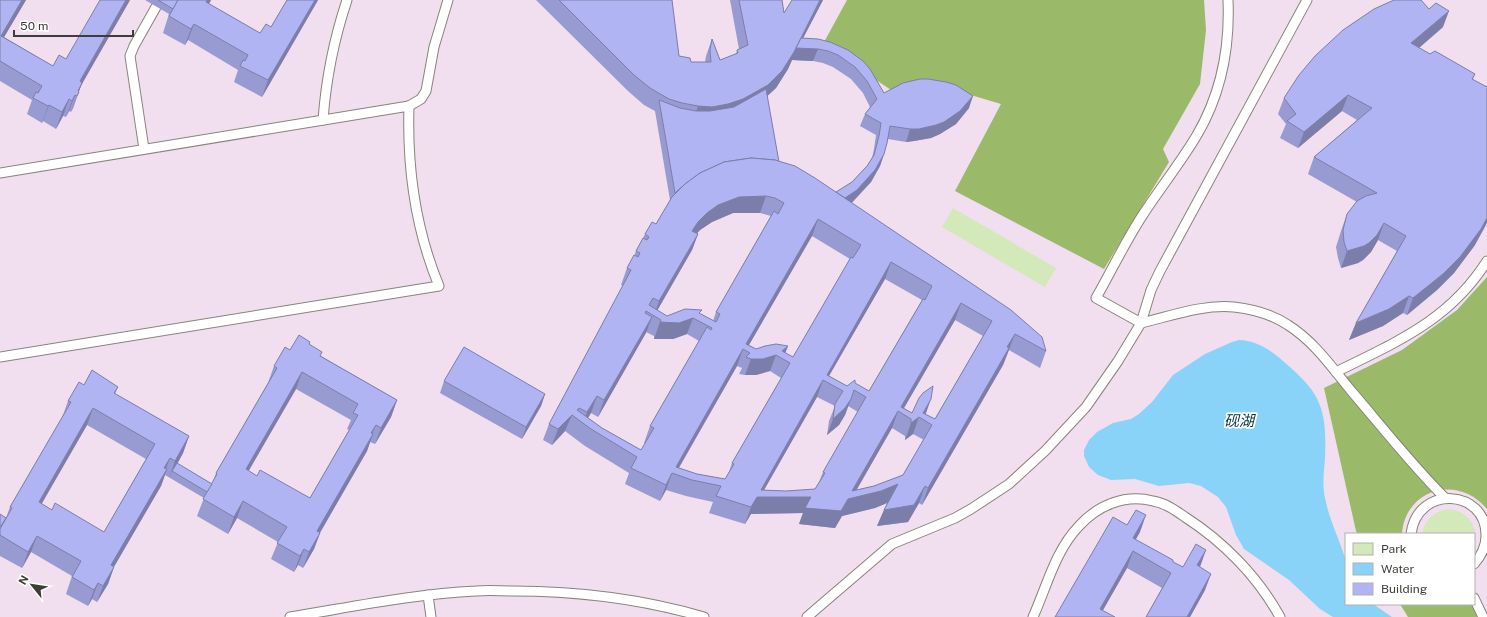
<svg xmlns="http://www.w3.org/2000/svg" width="1487" height="617" viewBox="0 0 1487 617" font-family="'Public Sans','Noto Sans SC',sans-serif">
<style>
.education{fill:#f1deee;fill-rule:evenodd}
.green{fill:#d4e9b9}
.forest{fill:#9aba6a}
.water{fill:#8ad3f8}
.lines{fill:none;stroke-linecap:round;stroke-linejoin:round}
.lane-casing{stroke:#878577;stroke-width:11}
.lane{stroke:#fff;stroke-width:9}
.wall{fill:#989bd1;fill-rule:evenodd}
.shaded-wall{fill:#7c7eaa}
.building{fill:#b1b4f3;stroke:#7c7eaa;fill-rule:evenodd}
.labels{text-anchor:middle;stroke-width:3.5;stroke-linejoin:round;paint-order:stroke}
.water-label{font-size:15px;font-style:italic;fill:#083547;stroke:#fff}
</style>
<rect width="100%" height="100%" fill="#f2efe0"/>
<path class="education" d="M0,0H1487V617H0ZM1346,534H1474V604H1346Z"/>
<g class="green">
<path d="M953,208L1056,268L1045,287L942,227Z"/>
<path d="M1450,509C1468,512 1479,526 1474,544V534H1422C1425,519 1435,510 1450,509Z"/>
</g>
<g class="forest">
<path d="M847,0H1204L1206,30L1200,84L1163,149L1169,162L1104,269L955,191L1001,104L954,90H891L823,44Z"/>
<path d="M1487,277V509C1459,474 1405,488 1402,534H1358L1356,531L1324,388L1402,350L1457,310Z"/>
<path d="M1400,604H1472L1477,617H1408Z"/>
</g>
<path class="water" d="M1239,340C1255,340 1271,350 1283,361C1321,393 1327,408 1325,458C1324,472 1322,485 1325,498C1329,519 1339,538 1345,558C1348,568 1346,593 1346,604H1373L1392,617H1333L1320,609L1289,580L1244,549L1236,535L1226,507L1218,497L1201,486L1189,483L1159,486L1135,479L1111,480L1098,475L1089,467L1084,456V450L1089,440L1097,432L1113,423L1131,419L1139,414L1152,402L1173,375L1205,354L1232,342Z"/>
<g class="lines">
<defs>
<g id="lane">
<path d="M1228,0C1230,47 1221,94 1197,135C1181,162 1161,187 1144,213C1126,240 1112,270 1096,298L1141,323C1171,316 1203,304 1234,307C1252,309 1273,315 1288,325C1315,342 1333,369 1353,393C1383,428 1412,465 1445,498"/>
<path d="M409,106L421,99L426,91L434,47L448,0"/>
<path d="M323,120C326,79 334,39 347,0"/>
<path d="M144,149L130,56L134,46L156,7"/>
<path d="M0,173L409,106C407,168 415,228 439,286L0,357"/>
<path d="M1336,372C1396,342 1449,321 1487,261"/>
<path d="M1411,534C1417,484 1487,489 1486,536C1486,547 1481,556 1474,564"/>
<path d="M428,595L431,617"/>
<path d="M1474,598L1483,617"/>
<path d="M290,617C352,607 414,594 476,591C488,590 501,591 513,591C577,591 642,599 704,617"/>
<path d="M807,617L892,544L955,518L971,509L1009,484L1045,451L1086,407L1118,361L1141,323L1151,290L1160,271L1307,0"/>
<path d="M1033,617C1047,586 1055,551 1079,526C1098,505 1125,494 1153,501C1165,503 1175,510 1185,517C1224,542 1258,577 1280,617"/>
</g>
</defs>
<use href="#lane" class="lane-casing"/>
<use href="#lane" class="lane"/>
</g>
<g class="wall">
<path d="M0,0H26L4,37L53,66L66,59L130,0L82,83L73,108L71,112L69,111L66,117L63,116L56,129L43,121L42,123L27,114L32,100L0,81Z"/>
<path d="M145,0H211L209,4L260,33L271,27L287,0H318L262,97L234,82L238,70L188,40L185,45L163,33L169,14Z"/>
<path d="M536,0H672L679,56L691,62H705L706,56L712,39L720,60L736,54L737,50L739,49L730,0H782L784,13L823,0L803,38L830,42L884,93L969,108L956,124L940,134L931,138L914,141L906,142L888,139L884,154L880,166L871,182L852,203L1046,351L1040,368L1009,350L1003,365L922,505L919,503L908,522L877,526L884,510L887,503L875,508L842,516L835,528L799,524L803,513L751,514L745,524L709,513L713,502L686,496L666,490L660,501L625,484L629,473L585,446L565,431L552,445L543,440L549,424L623,286L621,285L627,268L634,256L636,251L643,238L645,234L656,224L670,200L655,111L644,105L628,91ZM792,60L813,61L823,63L833,67L851,79L863,93L870,107L865,114L860,126L876,135L874,149L872,158L867,166L852,182L836,192L779,162L767,96L776,88L788,69ZM733,213H760L771,216L716,312L713,321L701,314L667,316L657,310L692,250L698,234L697,233L700,230L712,222ZM812,236L850,259L793,357L785,353L788,346L756,349L749,345ZM885,279L922,300L869,391L847,386L829,376ZM955,320L983,336L935,419L925,414L912,413L904,408ZM646,332L654,336V339H673L687,334L699,341L650,426L644,443L645,444L641,450L602,428L588,418L591,413L598,417ZM737,366L742,368L739,374L745,375H756L770,371L781,378L732,463L728,475L725,479L697,474L679,468ZM817,397L835,406L829,421L827,435L839,425L845,415L848,406L858,412L823,472L819,482L815,489L786,491L764,490ZM892,428L905,436V440L913,434L924,440L903,475L874,486L856,490Z"/>
<path d="M1443,27L1419,48L1430,54L1475,74L1473,79L1475,245L1454,273L1437,290L1407,315L1403,313L1383,326L1349,340L1356,323L1397,251L1378,240L1371,252L1363,260L1358,263L1341,268L1338,258L1336,247L1341,231L1347,214L1357,202L1308,174L1314,157L1357,120L1342,111L1298,148L1280,138L1286,124L1278,114L1284,98Z"/>
<path d="M309,345L321,356L397,400L391,417L375,444L370,442L367,451L320,533L314,549L303,568L298,565L294,572L271,559L278,542L237,518L228,534L197,516L204,498L165,475L161,486L114,567L108,584L97,602L92,599L88,606L66,594L72,576L31,552L22,568L0,556V514L6,518L10,507L62,418L68,401L84,385L118,387L115,394L189,436L183,453L177,464L212,484L216,473L268,383L274,366L290,350ZM296,389L351,420L347,429L349,430L310,498L257,476L248,471ZM87,425L146,459L104,532L52,510L41,504Z"/>
<path d="M444,381L545,394L541,406L522,439L440,393Z"/>
<path d="M1140,532L1135,540L1173,562L1183,567H1200L1205,590L1190,617H1146L1162,588L1127,568L1103,610L1055,617Z"/>
</g>
<g class="shaded-wall">
<path d="M22,0H26L0,44L1,36Z"/>
<path d="M126,0H130L74,98L80,81Z"/>
<path d="M207,0H211L200,19L206,2Z"/>
<path d="M315,0H318L262,97L268,80Z"/>
<path d="M820,0H823L798,48L818,49L813,61L792,60L788,69L776,88L762,101L692,123L698,106Z"/>
<path d="M1449,11L1443,27L1405,60L1411,43Z"/>
<path d="M194,24L188,40L185,45L191,29Z"/>
<path d="M82,83L73,108L71,112L77,96L78,91Z"/>
<path d="M75,95L69,111L66,117L72,101Z"/>
<path d="M1348,95L1342,111L1298,148L1304,132Z"/>
<path d="M973,96L969,108L956,124L940,134L931,138L914,141L906,142L910,129Z"/>
<path d="M69,99L63,116L56,129L62,112Z"/>
<path d="M49,105L43,121L42,123L48,106Z"/>
<path d="M884,154L880,166L871,182L852,202L841,200Z"/>
<path d="M766,196L760,213H733L712,222L700,230L692,239V231L698,222L707,213L718,205L739,197Z"/>
<path d="M1487,218V223L1475,245L1454,273L1437,290L1407,315L1413,298Z"/>
<path d="M818,219L812,236L746,350V344Z"/>
<path d="M1384,223L1378,240L1371,252L1363,260L1358,263L1341,268L1347,251Z"/>
<path d="M698,234L692,250L653,318L659,301Z"/>
<path d="M891,262L885,279L826,381L827,375Z"/>
<path d="M1409,296L1403,313L1383,326L1349,340L1356,323Z"/>
<path d="M961,303L955,320L901,413V407Z"/>
<path d="M652,317L646,333L598,417L604,400Z"/>
<path d="M693,318L687,334L673,339H654L660,322Z"/>
<path d="M1015,334L1003,365L922,505L928,488Z"/>
<path d="M788,346L783,359L782,351Z"/>
<path d="M743,349L737,366L675,474L676,467Z"/>
<path d="M776,355L770,371L756,375H745L751,359Z"/>
<path d="M302,372L296,389L240,486L246,469Z"/>
<path d="M823,380L817,397L760,497L852,491L898,411L892,428L852,498L898,484L892,501L875,508L842,516L835,528L799,524L803,513L751,514L745,524L751,507Z"/>
<path d="M545,394L541,406L522,439L526,427Z"/>
<path d="M597,396L591,413L584,424H583L587,412Z"/>
<path d="M851,399L845,415L839,425L827,435L833,419Z"/>
<path d="M931,399L925,416L923,413Z"/>
<path d="M397,400L391,417L375,444L381,428Z"/>
<path d="M93,408L87,425L33,519L39,502Z"/>
<path d="M572,415L565,431L552,445L558,429Z"/>
<path d="M919,417L913,434L905,440L911,423Z"/>
<path d="M376,425L370,439L373,434L367,451L311,548L317,531Z"/>
<path d="M189,436L183,453L173,472L172,471L169,478L175,461Z"/>
<path d="M170,458L164,474L167,469L161,486L105,582L111,565Z"/>
<path d="M672,473L666,490L660,501L666,485Z"/>
<path d="M925,486L919,503L908,522L877,526L884,510Z"/>
<path d="M243,501L237,518L228,534L234,517Z"/>
<path d="M1146,515L1140,532L1127,555L1133,538Z"/>
<path d="M320,533L314,549L303,568L309,552Z"/>
<path d="M37,536L31,552L22,568L28,552Z"/>
<path d="M304,549L298,565L294,572L300,556Z"/>
<path d="M1206,550L1200,567L1197,565Z"/>
<path d="M1133,551L1127,568L1099,617L1100,609Z"/>
<path d="M114,567L108,584L97,602L103,586Z"/>
<path d="M1211,574L1205,590L1190,617H1187Z"/>
<path d="M98,583L92,599L88,606L94,590Z"/>
</g>
<g class="building">
<path d="M0,0H22L1,36L53,66L59,55L66,59L100,0H126L80,81L82,83L78,91L79,92L77,96L75,95L72,101L69,99L62,112L49,105L48,106L33,98L36,92L38,93L42,86L0,61Z"/>
<path d="M158,0H178L173,9Z"/>
<path d="M178,0H207L206,2L260,33L266,24L271,27L287,0H315L268,80L240,66L243,60L245,61L248,55L194,24L191,29L169,16Z"/>
<path d="M559,0H672L679,56L690,58L691,62H711L710,50L712,39L720,60L738,53L737,50L748,45L739,0H782L784,13L792,0H820L794,52L782,71L768,85L743,99L728,104L712,107L698,106L682,103L669,99L650,88L634,75Z"/>
<path d="M1394,0H1421L1429,9L1436,3L1449,11L1411,43L1430,54L1435,51L1475,74L1472,79L1487,87V218L1481,229L1460,257L1443,274L1413,298L1409,296L1389,309L1356,323L1406,236L1384,223L1377,235L1369,243L1364,246L1347,251L1344,242L1343,230L1347,214L1357,201L1366,196L1377,193L1314,157L1372,108L1348,95L1304,132L1287,121L1296,114L1284,98L1299,75L1315,56L1343,30L1374,9Z"/>
<path d="M801,38L818,39L830,42L848,50L863,61L870,69L884,93L903,83L920,79H928L946,82L956,85L973,96L960,111L944,122L936,125L919,129H910L890,126L887,143L884,154L875,170L857,190L845,198L836,192L852,182L867,166L874,155L879,136L881,123L865,114L877,99L867,81L855,67L838,55L828,51L818,49L796,48Z"/>
<path d="M766,89L779,162L775,160L751,158L724,162L700,173L685,184L675,193L659,100L680,108L696,111H710L734,107Z"/>
<path d="M751,158L775,160L795,166L815,178L1011,310L1042,337L1046,351L1015,334L1007,347L1009,348L928,488L925,486L914,505L884,510L898,484L881,491L848,499L841,511L805,508L811,497H757L751,507L716,496L721,486L692,480L672,473L666,485L631,468L637,457L591,429L572,415L558,429L549,424L631,270L627,268L634,255L638,257L640,253L636,251L643,238L647,240L649,237L645,234L652,222L656,224L672,197L685,184L700,173L724,162ZM766,196L775,198L784,203L778,214L774,211L716,312L720,314L716,322L699,313L702,310L685,309L667,316L649,305L653,298L659,301L698,234L692,231L698,222L707,213L718,205L739,197ZM818,219L861,245L853,258L851,257L793,357L782,351L788,346L776,344L765,346L756,349L746,344ZM891,262L932,286L925,300L923,299L869,391L855,383V380L847,386L827,375ZM961,303L992,321L935,419L923,413L931,399L933,386L923,393L919,398L912,413L901,407ZM646,311L661,320L660,322L679,323L693,318L712,328L711,330L707,327L650,426L654,428L641,450L602,428L577,410L579,408L587,412L597,396L604,400L652,317L645,313ZM743,349L750,353L746,357L751,359H763L776,355L790,363L732,463L734,464L725,479L697,474L676,467ZM823,380L843,391L835,404L833,419L845,408L851,399L854,390L866,397L823,472L825,473L815,489L786,491L761,490ZM898,411L911,419V423L919,417L932,425L903,475L874,486L852,491Z"/>
<path d="M299,335L310,342L309,344L322,352L320,356L397,400L381,428L376,425L371,433L373,434L317,531L320,533L309,552L304,549L300,556L277,543L287,527L243,501L234,517L203,499L217,474L216,473L277,368L274,366L285,347L290,350ZM302,372L358,404L353,413L358,415L310,498L260,470L257,476L246,469Z"/>
<path d="M464,347L545,394L526,427L444,381Z"/>
<path d="M92,370L118,387L114,393L189,436L175,461L170,458L164,468L167,469L111,565L114,567L103,586L98,583L94,590L72,577L81,561L37,536L28,552L0,535V529L12,508L10,507L71,402L68,401L79,382L84,385ZM93,408L155,444L104,532L55,503L52,510L39,502Z"/>
<path d="M177,463L212,484L207,492L172,471Z"/>
<path d="M1136,510L1146,515L1133,538L1173,560V562L1183,567L1196,544L1206,550L1197,565L1211,574L1187,617H1146L1171,573L1133,551L1100,609L1115,617H1055L1113,517L1127,525Z"/>
<path d="M0,514L6,518L1,526H0Z"/>
</g>
<g class="labels">
<g class="water-label">
<text x="1239" y="426">砚湖</text>
</g>
</g>
<rect x="1345" y="533" width="130" height="72" fill="#ffffff" stroke="#b2b1af"/>
<rect x="1353" y="543" width="20" height="12" fill="#d4e9b9" stroke="#b2b1af"/>
<text x="1381" y="553" font-size="12" fill="#3e3d37">Park</text>
<rect x="1353" y="563" width="20" height="12" fill="#8ad3f8" stroke="#b2b1af"/>
<text x="1381" y="573" font-size="12" fill="#3e3d37">Water</text>
<rect x="1353" y="583" width="20" height="12" fill="#b1b4f3" stroke="#b2b1af"/>
<text x="1381" y="593" font-size="12" fill="#3e3d37">Building</text>
<g transform="translate(32 585) rotate(300)" stroke="#ffffff" stroke-width="3" paint-order="stroke">
<path d="M0-3L7 15L0 10L-7 15Z" fill="#3e3d37"/>
<text y="-6" font-size="11" font-weight="bold" text-anchor="middle" fill="#3e3d37">N</text>
</g>
<path d="M14 30v6h119v-6" fill="none" stroke="#3e3d37" stroke-width="2"/>
<text x="20" y="30" font-size="12" fill="#3e3d37" stroke="#ffffff" stroke-width="3" paint-order="stroke">50 m</text>
</svg>
